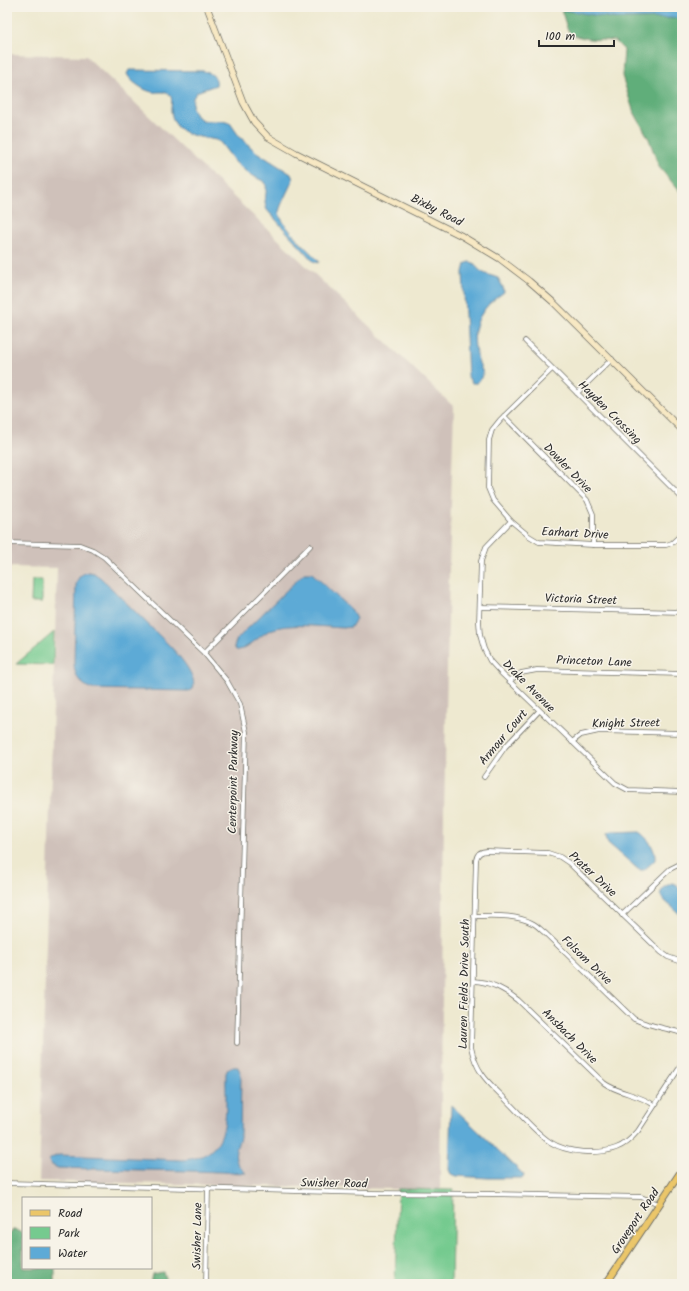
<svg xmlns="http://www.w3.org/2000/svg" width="689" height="1291" viewBox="0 0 689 1291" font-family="Kalam,sans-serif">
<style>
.industrial{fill:#cfc1ba}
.green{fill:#75ca8f;stroke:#507a5d}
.forest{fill:#60ae7a;stroke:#466c52}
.water{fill:#5daad6;stroke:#446a80}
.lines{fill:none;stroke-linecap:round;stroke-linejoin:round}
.street-casing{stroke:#6f6e65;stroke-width:5.5}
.secondary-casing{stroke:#6f6e65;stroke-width:7}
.primary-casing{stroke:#6f6e65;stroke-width:8}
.street{stroke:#fff;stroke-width:4}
.secondary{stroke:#f7e8c3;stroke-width:5.5}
.primary{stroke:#ebc669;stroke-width:6}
.labels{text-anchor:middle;stroke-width:3;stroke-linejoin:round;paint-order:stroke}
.street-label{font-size:12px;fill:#2b2b2b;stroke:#f7f3e8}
</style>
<rect width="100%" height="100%" fill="#f7f3e8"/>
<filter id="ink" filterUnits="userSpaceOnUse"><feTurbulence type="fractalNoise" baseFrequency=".025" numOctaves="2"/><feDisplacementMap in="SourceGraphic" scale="8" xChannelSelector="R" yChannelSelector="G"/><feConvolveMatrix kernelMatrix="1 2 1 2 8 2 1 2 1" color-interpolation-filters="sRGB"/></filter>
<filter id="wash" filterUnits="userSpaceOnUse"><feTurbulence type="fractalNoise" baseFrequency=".012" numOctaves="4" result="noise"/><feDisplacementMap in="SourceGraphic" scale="16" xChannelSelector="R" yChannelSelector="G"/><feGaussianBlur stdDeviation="0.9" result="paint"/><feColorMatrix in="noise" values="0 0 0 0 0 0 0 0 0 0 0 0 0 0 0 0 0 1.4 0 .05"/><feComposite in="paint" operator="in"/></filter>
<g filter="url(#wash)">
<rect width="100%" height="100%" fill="#eee9d0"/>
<path class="industrial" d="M7,54L86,56L454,407L449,569L444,813L440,1190L39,1181L57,568L7,567Z"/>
<g class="green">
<path d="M32,580H42V602H31Z"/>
<path d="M54,632L53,665L16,664Z"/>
<path d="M398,1189L453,1190L451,1284H395Z"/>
</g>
<g class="forest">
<path d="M561,9L618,19L682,18V194L659,167L649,139L633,110L622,76L624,50L615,41L589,39L571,35L567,28Z"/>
<path d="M14,1229L23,1233V1268H55V1284H7V1236Z"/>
<path d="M163,1272L167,1284H150L152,1274Z"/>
</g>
<g class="water">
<path d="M545,7H682V18L618,19Z"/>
<path d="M129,70L203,71C210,72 218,77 216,85L199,91L196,93L193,98L192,107L196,116L204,121H222L230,123L239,136L255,151L291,174L293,179C290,187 280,205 279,212C279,223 310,252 319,261L318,263L313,261L267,210C262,200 269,191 265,182L249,174L235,162L220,142L216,140C197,136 173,136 171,110C171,105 173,99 170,95C166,90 157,93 152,92C143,90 131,82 127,74Z"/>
<path d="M469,262L474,263C480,274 487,274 498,278L503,287L504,292C499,296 494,299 489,304C469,326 472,347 483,373L481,378L477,383H472L468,377L463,272L465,264Z"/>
<path d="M89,572L94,573L101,578L172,648C179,656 198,677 193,689L188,691L92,689C79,684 74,675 74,662L76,585C78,577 81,573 89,572Z"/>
<path d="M304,573H312L352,611L356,619L351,627L343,628C322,627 289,622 270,630C262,634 244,652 236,650L234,646L237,639Z"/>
<path d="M639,832C648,838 656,849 655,860L644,870H639L608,843L606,835L610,833Z"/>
<path d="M672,883L676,884L682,893V916L664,900L660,894L664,887Z"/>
<path d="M231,1067H238L241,1074L240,1137C235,1153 231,1160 246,1173C183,1170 120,1170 58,1168L50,1164L49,1161L51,1158L59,1155L181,1160C234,1158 225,1112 226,1073L228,1069Z"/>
<path d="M451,1105L524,1175L523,1178H488L457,1176L451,1174L449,1170Z"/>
</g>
</g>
<g filter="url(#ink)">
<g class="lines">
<defs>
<g id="street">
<path d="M525,341L682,498"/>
<path d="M552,369L500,420L492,430L489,440L488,488L493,500L511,521L529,536L539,542L593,545H666L672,543L682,534"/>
<path d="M577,393L612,359"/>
<path d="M504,416L587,500L593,514V545"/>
<path d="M511,521L486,547L481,561L479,622L480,635L484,649L490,661L500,672L615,783L628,790L682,792"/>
<path d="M7,543L80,545L93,550L104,557L204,653L227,681L240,704L246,732L237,1043"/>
<path d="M480,607L682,612"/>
<path d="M204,653L310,546"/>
<path d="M509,681L521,673L537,670L682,674"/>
<path d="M572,742L581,735L599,731L682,733"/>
<path d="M484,777L505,747L539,711"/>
<path d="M622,915L670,869L682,863"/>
<path d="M474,916C493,916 515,914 532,923C537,925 541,930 545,933L634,1019C649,1026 666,1028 682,1033"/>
<path d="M682,962L668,957L661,952L569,863L560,857L548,853L487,851C481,851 477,854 476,860L471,1047C477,1076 491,1084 510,1104C523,1117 535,1132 550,1142C567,1153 597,1155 616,1148C625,1145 632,1138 638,1131L682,1064"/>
<path d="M473,981C491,982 504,989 518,1000L604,1083C619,1094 639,1094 654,1105"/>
<path d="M7,1183L369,1193L492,1194L641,1197L659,1204"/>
<path d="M206,1284L208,1188"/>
</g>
<path id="secondary" d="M207,7L243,102L254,122L268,137L296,153L462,236L500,259L529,281L553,302L682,430"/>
<path id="primary" d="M606,1284L682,1170"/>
</defs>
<use href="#street" class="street-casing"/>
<use href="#secondary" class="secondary-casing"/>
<use href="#primary" class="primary-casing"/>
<use href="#street" class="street"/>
<use href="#secondary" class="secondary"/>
<use href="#primary" class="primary"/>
</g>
</g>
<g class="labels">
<g class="street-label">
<text transform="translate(437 210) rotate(27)" y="4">Bixby Road</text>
<text transform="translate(610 412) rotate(45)" y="4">Hayden Crossing</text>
<text transform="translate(568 468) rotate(46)" y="4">Dowler Drive</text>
<text transform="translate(575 533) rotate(3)" y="4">Earhart Drive</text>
<text transform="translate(581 599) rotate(2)" y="4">Victoria Street</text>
<text transform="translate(594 661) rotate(2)" y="4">Princeton Lane</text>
<text transform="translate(529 686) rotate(45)" y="4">Drake Avenue</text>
<text transform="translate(626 723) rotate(-1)" y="4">Knight Street</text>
<text transform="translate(503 737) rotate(-50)" y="4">Armour Court</text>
<text transform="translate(233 782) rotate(-89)" y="4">Centerpoint Parkway</text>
<text transform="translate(593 874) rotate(43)" y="4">Prater Drive</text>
<text transform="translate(587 960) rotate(44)" y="4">Folsom Drive</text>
<text transform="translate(464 984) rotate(-89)" y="4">Lauren Fields Drive South</text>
<text transform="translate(570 1036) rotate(45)" y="4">Ansbach Drive</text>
<text transform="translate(334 1183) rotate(1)" y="4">Swisher Road</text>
<text transform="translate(635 1221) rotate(-56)" y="4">Groveport Road</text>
<text transform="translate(197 1236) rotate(-89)" y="4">Swisher Lane</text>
</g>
</g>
<rect width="689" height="1291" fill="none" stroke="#f7f3e8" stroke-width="24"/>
<rect x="22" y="1197" width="130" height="72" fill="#f7f3e8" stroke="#a5a39c"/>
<rect x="30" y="1210" width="20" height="6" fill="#ebc669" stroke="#a5a39c"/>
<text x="58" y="1217" font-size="12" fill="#2b2b2b">Road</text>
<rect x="30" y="1227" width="20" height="12" fill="#75ca8f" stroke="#a5a39c"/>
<text x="58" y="1237" font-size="12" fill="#2b2b2b">Park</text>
<rect x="30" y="1247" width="20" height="12" fill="#5daad6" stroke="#a5a39c"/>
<text x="58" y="1257" font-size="12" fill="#2b2b2b">Water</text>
<path d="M539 40v6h75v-6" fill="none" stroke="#2b2b2b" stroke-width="2"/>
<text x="545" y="40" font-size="12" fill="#2b2b2b" stroke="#f7f3e8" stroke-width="3" paint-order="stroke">100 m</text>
</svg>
